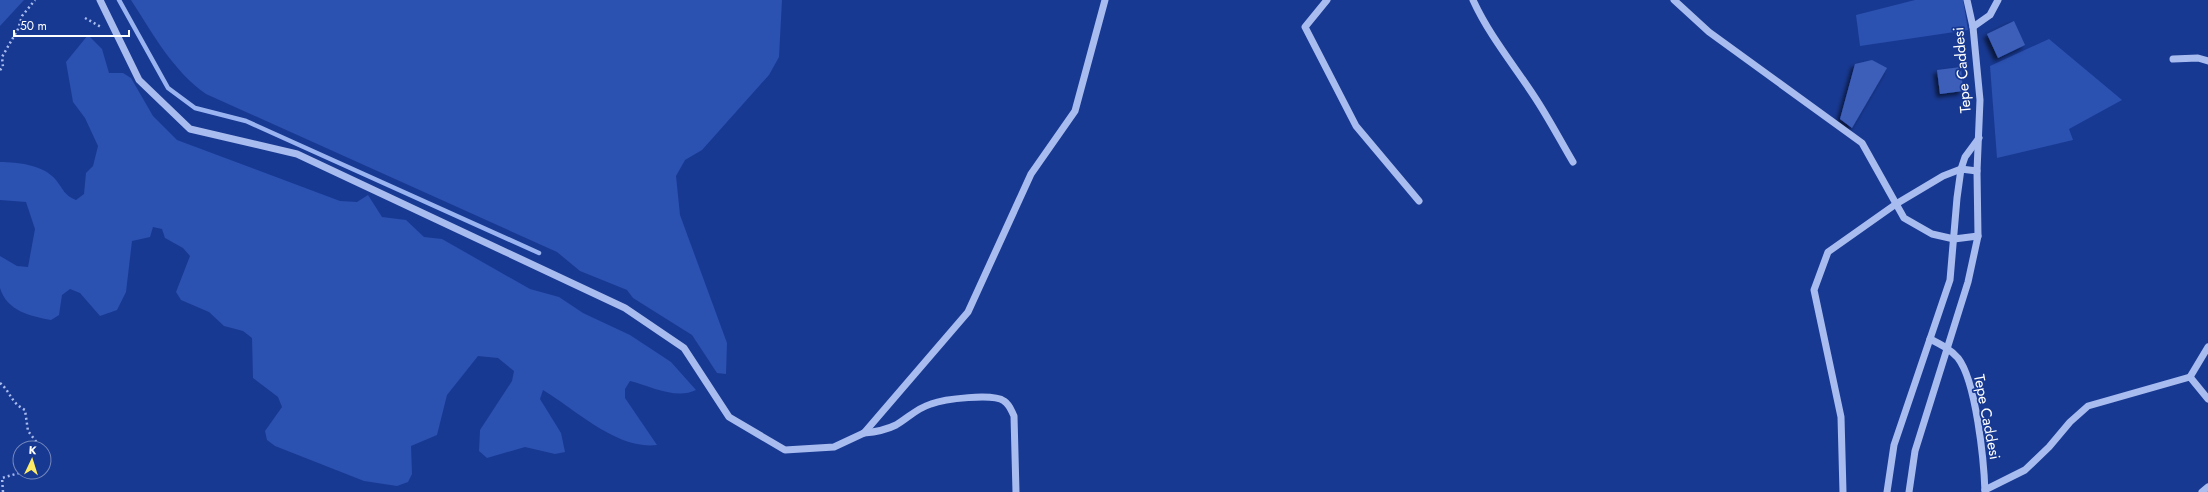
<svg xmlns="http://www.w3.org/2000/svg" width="2208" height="492" viewBox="0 0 2208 492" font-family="Jost,sans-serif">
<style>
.green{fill:#2b51b1}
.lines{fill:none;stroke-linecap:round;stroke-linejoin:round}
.stream{stroke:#9ab4f2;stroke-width:4.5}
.building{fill:#3d5fb9;filter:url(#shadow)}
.path{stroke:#a8bcf0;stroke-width:2.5;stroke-dasharray:2 3;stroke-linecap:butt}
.minor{stroke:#a8bcf0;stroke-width:7}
.labels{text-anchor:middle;stroke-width:3.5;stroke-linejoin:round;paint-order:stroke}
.street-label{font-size:15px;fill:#fff;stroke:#183992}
</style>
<defs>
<filter id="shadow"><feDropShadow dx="-3.5" dy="3.5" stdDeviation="2" flood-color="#0009"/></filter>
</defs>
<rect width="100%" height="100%" fill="#183992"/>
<g class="green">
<path d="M0,0H24L0,26Z"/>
<path d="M131,0H782L779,57L769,75L702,150L685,160L676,176L680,215L727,343L726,374L717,373L692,335L633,298L627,290L580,271L557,252L206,94C173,71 153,34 131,0Z"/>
<path d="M1915,0H1963L1968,30L1860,46L1856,15Z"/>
<path d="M88,35L102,49L109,73H123L131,78L153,116L177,140L340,201L357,202L368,195L382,217L406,220L424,237L442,239L530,289L559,297L583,313L630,335L671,362L696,390C676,400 650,386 630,381L625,389V398L657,445C617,450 576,410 543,390L540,399L561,433L565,452L555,454L525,447L487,458L479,451L480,430L512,381L514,371L498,358L478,356L447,395L437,435L411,446L412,474L408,482L397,486L364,481L275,446L267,440L265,431L282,407L278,397L253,378L252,338L243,331L224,326L209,312L181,300L176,292L190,256L183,248L165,238L162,229L153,227L150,237L132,241L126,292L117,310L100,316L80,293L70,289L62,295L59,315L51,320C30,316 7,311 0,288C0,279 0,266 0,256L17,266L28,267L35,229L26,202L0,200V162C18,162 44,165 56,180C63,189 65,196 76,200L84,194L86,173L93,166L98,146L85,118L73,102L66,62Z"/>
<path d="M2049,39L2122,100L2069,129L2073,140L1997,158L1990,66Z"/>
</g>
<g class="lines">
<path class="stream" d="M119,0L168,88L195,108L246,121L539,253"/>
</g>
<g class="building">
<path d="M2014,21L2025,45L1998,58L1987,34Z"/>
<path d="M1872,60L1887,68L1852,128L1840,119L1855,64Z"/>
<path d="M1961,67L1963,91L1940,94L1937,70Z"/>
</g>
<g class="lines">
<g class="path">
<path d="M85,18L101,27"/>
<path d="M0,70L3,67L2,57L18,29L22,16L35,0"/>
<path d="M0,383C11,392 10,402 25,410L28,431L38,444L39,448"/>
<path d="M3,492L2,478L19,473L30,475L37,472"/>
</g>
<g class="minor">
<path d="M100,0L139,80L190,129L297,154L625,308L684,348L729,417L785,450L834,447L864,433L968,312L1031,174L1075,111L1105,0"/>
<path d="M1327,0L1305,27L1356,126L1419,201"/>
<path d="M1473,0C1489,35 1513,64 1534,96C1548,117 1560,140 1573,162"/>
<path d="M1674,0L1709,32L1862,143L1904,218L1932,234L1954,239L1978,236"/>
<path d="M1973,27L1990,15L1998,0"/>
<path d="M2173,59L2198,58L2208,61"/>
<path d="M1930,339C1940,344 1950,349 1958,358C1976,381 1984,461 1985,492"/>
<path d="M2190,377L2208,399"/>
<path d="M864,433C875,432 886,430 896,425C908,418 917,408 931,404C944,399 993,393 1004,401C1010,405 1011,410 1014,416L1016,492"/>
<path d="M1985,490L2025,470L2049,447L2070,422L2088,406L2190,377L2208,347"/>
<path d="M1843,492L1841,417L1814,290L1828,252L1896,204L1943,176L1961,169L1977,171"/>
<path d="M1887,492L1894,445L1950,280L1957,198L1961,169L1965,157L1979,138"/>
<path d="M1909,492L1915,451L1968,282L1978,236L1977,171L1980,100L1973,27L1967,0"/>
<path d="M2202,492L2208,487"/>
</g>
</g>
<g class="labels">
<g class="street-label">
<text transform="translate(1962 70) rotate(-95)" y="5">Tepe Caddesi</text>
<text transform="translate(1987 417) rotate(79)" y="5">Tepe Caddesi</text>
</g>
</g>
<g transform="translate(32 460) rotate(4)"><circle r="19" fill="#183992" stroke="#7488be"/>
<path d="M0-3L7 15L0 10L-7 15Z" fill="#ffec66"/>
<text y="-6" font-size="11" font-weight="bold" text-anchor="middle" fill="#ffffff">K</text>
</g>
<path d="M14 30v6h115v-6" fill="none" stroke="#ffffff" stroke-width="2"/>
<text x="20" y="30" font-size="12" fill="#ffffff" stroke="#183992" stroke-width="3" paint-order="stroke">50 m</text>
</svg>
